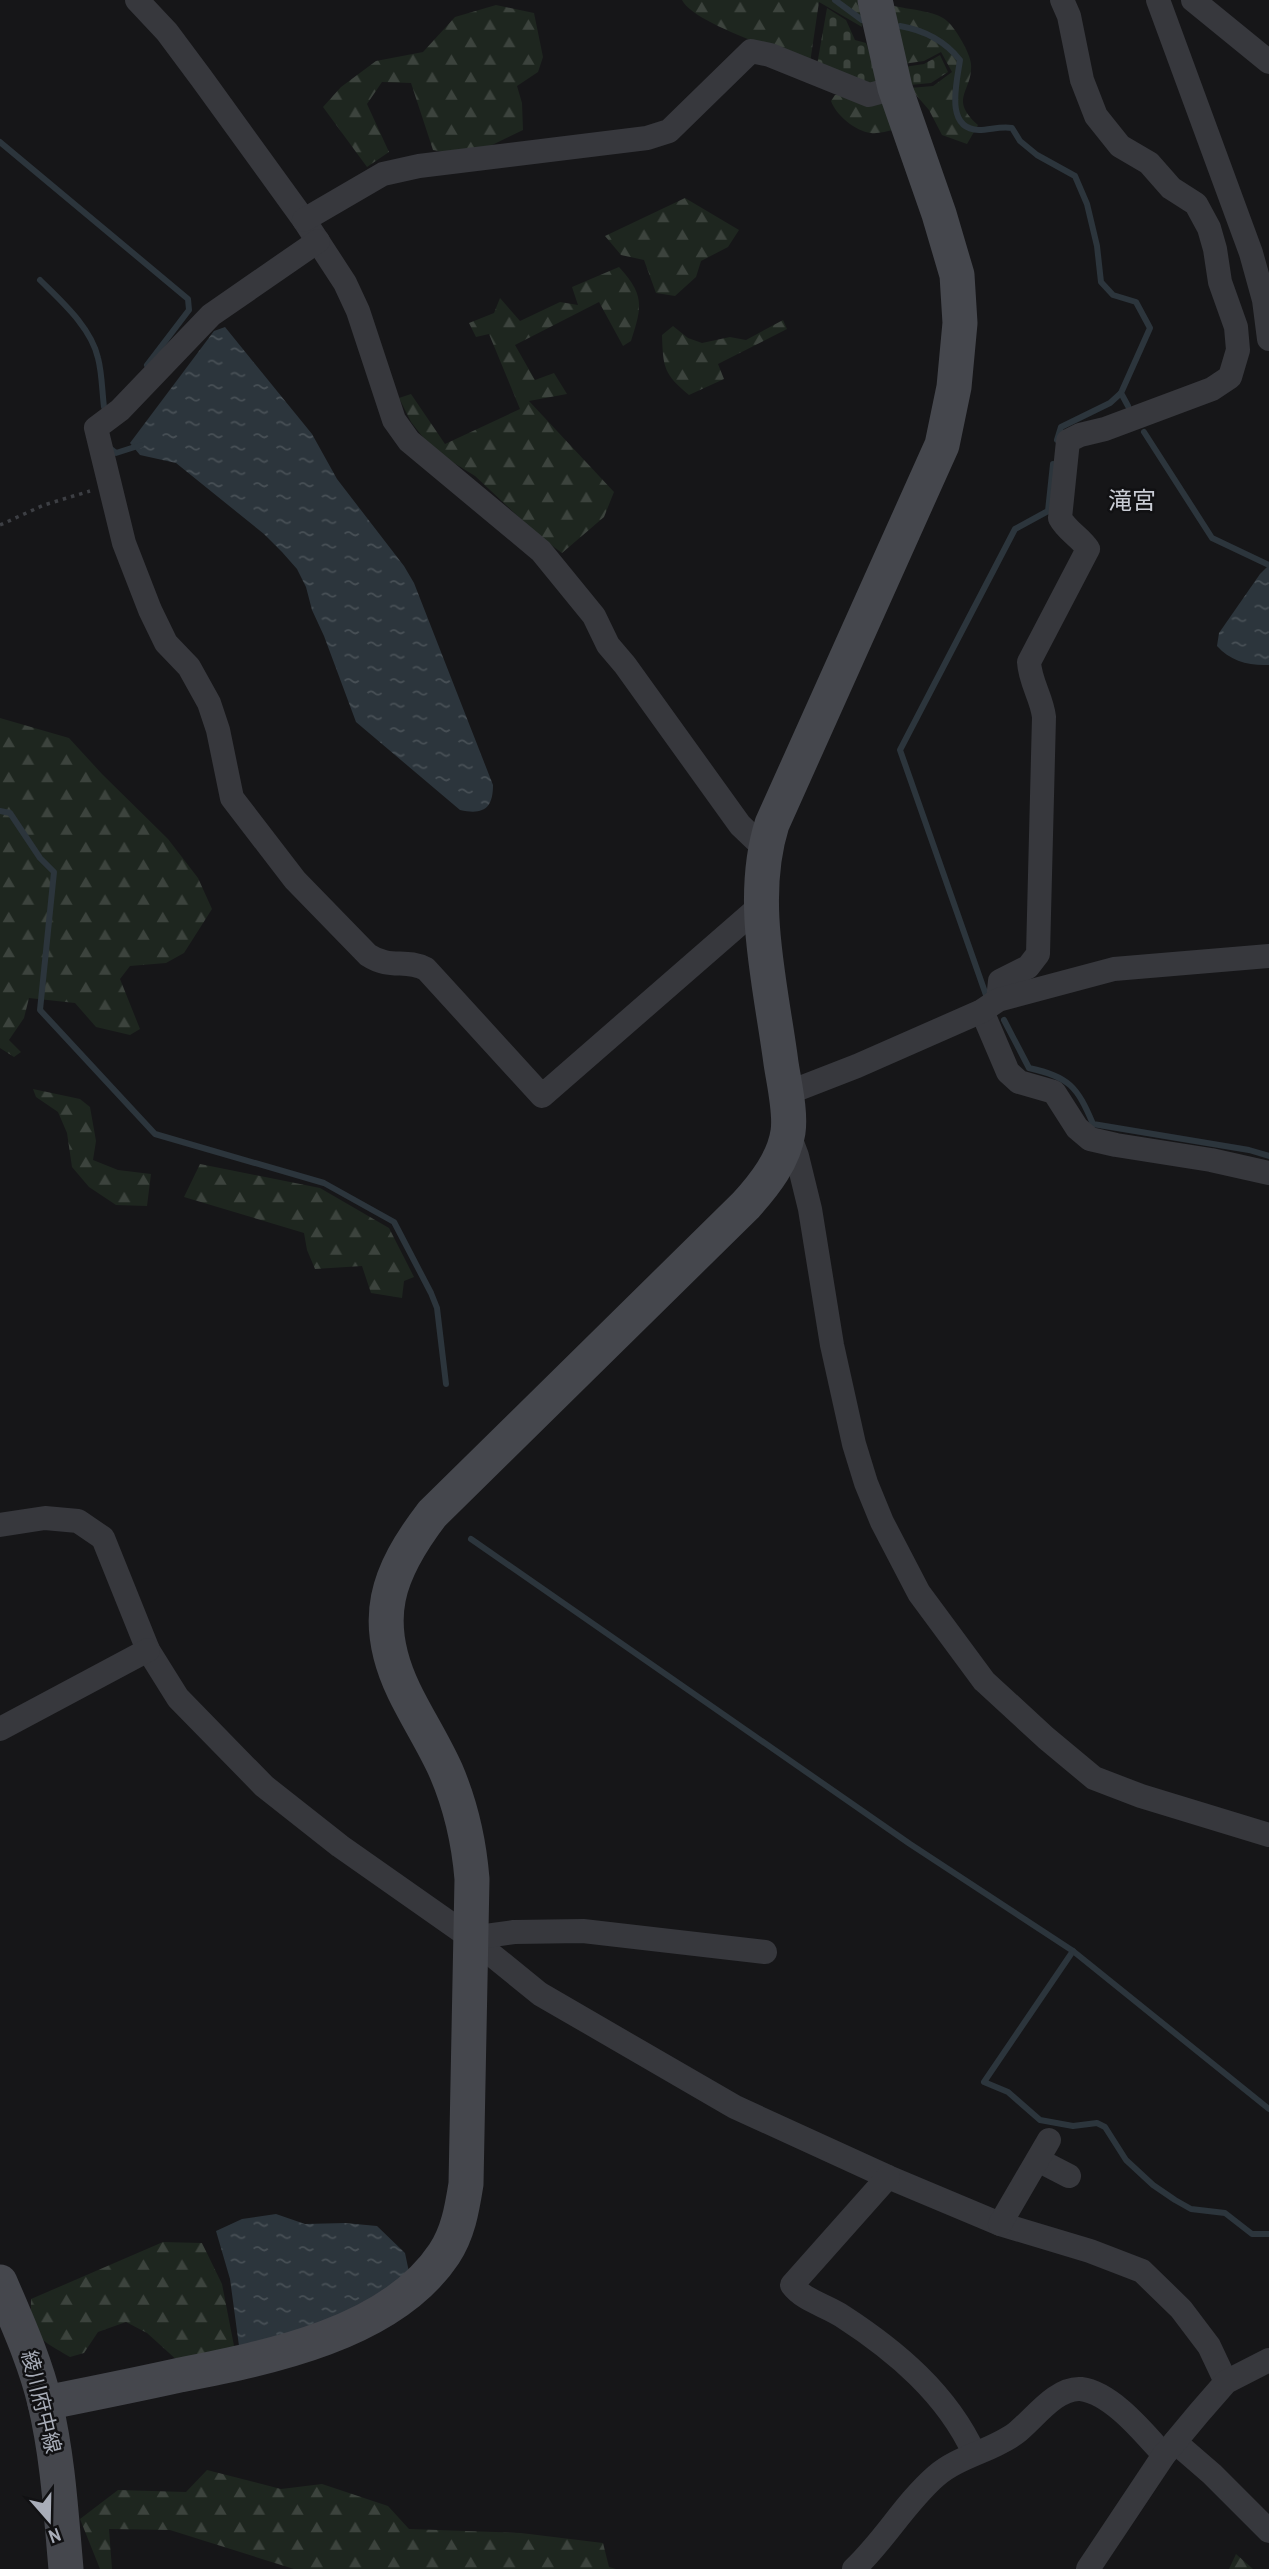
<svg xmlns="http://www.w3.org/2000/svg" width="1269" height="2569" viewBox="0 0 1269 2569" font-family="'Archivo Narrow','Noto Sans JP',sans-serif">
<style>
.forest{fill:url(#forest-firs)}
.cemetery{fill:url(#cemetery-stones)}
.water{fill:url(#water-ripples)}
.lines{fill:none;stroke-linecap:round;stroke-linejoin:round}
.stream{stroke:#2c353c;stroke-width:6}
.path{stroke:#3d3f44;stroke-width:3.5;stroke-dasharray:3.5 5;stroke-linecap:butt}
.street{stroke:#37383d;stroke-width:24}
.secondary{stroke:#45474d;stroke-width:35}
.labels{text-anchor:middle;stroke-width:5;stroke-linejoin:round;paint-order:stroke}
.street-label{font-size:21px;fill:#a8adb8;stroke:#111113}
.quarter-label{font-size:24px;fill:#c9ccd4;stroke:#111113}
</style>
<defs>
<pattern id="forest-firs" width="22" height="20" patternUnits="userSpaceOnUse" patternTransform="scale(1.75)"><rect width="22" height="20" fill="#1e261f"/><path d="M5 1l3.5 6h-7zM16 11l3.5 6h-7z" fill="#3c433d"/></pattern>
<pattern id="cemetery-stones" width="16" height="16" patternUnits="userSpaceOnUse" patternTransform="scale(1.75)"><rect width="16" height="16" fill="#1e261f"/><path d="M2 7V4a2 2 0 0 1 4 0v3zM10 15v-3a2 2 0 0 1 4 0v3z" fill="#3c433d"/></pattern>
<pattern id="water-ripples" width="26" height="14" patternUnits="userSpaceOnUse" patternTransform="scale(1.75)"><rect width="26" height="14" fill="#2c353c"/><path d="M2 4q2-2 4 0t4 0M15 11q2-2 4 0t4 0" fill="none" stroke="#485056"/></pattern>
</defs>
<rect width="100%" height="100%" fill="#161618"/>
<g class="forest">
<path d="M682,0H860L862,27L819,2L810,63C782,51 693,23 682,0Z"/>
<path d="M496,5L534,13L543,57L538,72L517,86L522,103L523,130L490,146L455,154L433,150L411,83L382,82L367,104L389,152L367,167L323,107L341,87L376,61L423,52L455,17Z"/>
<path d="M894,6C907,9 932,11 943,18C953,23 970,52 971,64C973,92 948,98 978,125L967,144L942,135L929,110L910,88L933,86L952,72L941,52L924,61L903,64Z"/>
<path d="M848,94L883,100L894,130C887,131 878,134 871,133C855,131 836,115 831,101L835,95Z"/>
<path d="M685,198L739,230L728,247L701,261L696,277L675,296L656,293L644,260L621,255L605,236Z"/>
<path d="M619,267C645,295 642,307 631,341L623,346L599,302L515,345L535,380L554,373L567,394L529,401L614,492L604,517L562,553L539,536L475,476L433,450L411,422L399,398L411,394L445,444L520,409L489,334L476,337L469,323L494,313L500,298L520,321L560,302L578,305L572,287Z"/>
<path d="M783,320L787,329L718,364L724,379L689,395C664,374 663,368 662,335L673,326L688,338L702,343L730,337L746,340Z"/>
<path d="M0,718L69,738L102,774L168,839L198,878L212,909L184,953L166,963L130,966L120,979L140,1029L130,1035L96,1027L75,1003L29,998L24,1018L9,1040L21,1052L14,1057L0,1048Z"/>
<path d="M33,1089L80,1099L90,1107L96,1141L93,1160L118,1170L151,1174L147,1206L116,1205L89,1187L72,1167L67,1133L58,1112L36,1097Z"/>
<path d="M200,1164L320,1188L389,1228L414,1277L404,1281L402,1298L371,1293L362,1266L315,1269L307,1250L304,1233L184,1197Z"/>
<path d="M163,2242L202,2243L222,2284L235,2351L179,2362L147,2333L126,2322L98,2332L84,2353L70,2357C39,2338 30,2338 31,2299Z"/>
<path d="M207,2470L281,2489L322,2484L388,2506L409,2529L521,2533L603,2543L609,2567L616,2569H294L170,2530L109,2529L112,2569H100L80,2519L118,2490L186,2492Z"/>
<path d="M1236,2554L1253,2569H1229Z"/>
</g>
<g class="cemetery">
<path d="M827,8L846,20L855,40L866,43L880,84L866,86L817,65Z"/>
<path d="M940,55L948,72L931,83L910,85L904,67L924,64Z"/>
</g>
<g class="water">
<path d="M225,327L312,434L337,479L404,566L414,583L493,785C493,809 483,815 460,810L356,722L324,636L312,610L306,587L297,569L282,552L264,534L176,463L140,455L130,443L214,331Z"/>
<path d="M1269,565V665C1249,666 1230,661 1217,646L1219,633L1260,574Z"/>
<path d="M276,2214L305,2224L345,2223L377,2226L405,2253L409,2272L379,2295L330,2323L239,2346L230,2279L216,2231L242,2219Z"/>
</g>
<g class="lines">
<g class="stream">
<path d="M835,0L862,20"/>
<path d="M900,26C923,30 945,41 960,60C957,82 944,129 979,130C990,130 1000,126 1012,128L1020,141L1037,155L1075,176L1087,204L1097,246L1101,282L1113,295L1136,302L1150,328L1121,393L1128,406"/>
<path d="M0,142L188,299L189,310L147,365"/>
<path d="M40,280C61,301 91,327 98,358C102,373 102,391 104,407"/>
<path d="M1144,432L1212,538L1269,565"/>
<path d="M1057,440L1061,427L1110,403L1121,393"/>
<path d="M111,449L116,453L141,445"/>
<path d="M0,811L10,813L40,858L54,872L40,1010L155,1134L324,1183L394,1222L431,1293L437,1308L446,1384"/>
<path d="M986,995L900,750L1015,529L1048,511L1053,464"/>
<path d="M1004,1020L1029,1068C1069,1077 1077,1086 1093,1124L1249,1150L1269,1156"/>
<path d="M471,1539L910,1844L1073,1951L984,2082L1008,2092L1040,2120L1073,2126L1097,2123L1105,2127L1126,2160L1153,2185L1175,2200L1191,2209L1225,2213L1252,2234H1269"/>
<path d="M1073,1951L1269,2109"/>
</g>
<path class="path" d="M0,525L44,505L90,491"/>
<g class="street">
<path d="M137,0L167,32L202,79L304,220L345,283L358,311L394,420L409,441L541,551L594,616L608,645L625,665L740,825L764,848"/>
<path d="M1158,0L1251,253L1264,300L1269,339"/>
<path d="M1193,0L1269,62"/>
<path d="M304,220L383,174L419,166L647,138L669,131L751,51L770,55L869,95L895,88"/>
<path d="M318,241L211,315L120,410L96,428L124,543L150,610L166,643L189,667L209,703L218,730L232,798L295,880L368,955C391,970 405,958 426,969L542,1096L760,906"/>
<path d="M998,1000L1000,981L1028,967L1038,954L1044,717C1042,698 1030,682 1029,662L1088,549C1080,537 1067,531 1060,518L1068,441L1080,435L1105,429L1212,389L1230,377L1238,350L1236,327L1220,282L1215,249L1209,228L1196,204L1171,188L1149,163L1120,146L1096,116L1082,80L1069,16L1062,0"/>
<path d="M982,1011L1008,1072L1019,1082L1054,1092L1077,1128L1090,1139L1116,1145L1211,1160L1269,1173"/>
<path d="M785,1094L857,1066L982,1011L998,1000L1114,969L1269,956"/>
<path d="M788,1132L797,1156L810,1209L832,1345L854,1444L866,1483L882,1522L919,1593L984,1681L1046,1738L1094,1778L1141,1796L1269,1835"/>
<path d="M0,1525L45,1518L78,1521L103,1538L148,1650L178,1698L264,1786L340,1846L471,1938L540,1994L735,2107L888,2177L1000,2224L1090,2251L1142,2271L1181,2309L1209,2346L1226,2382"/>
<path d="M0,1729L148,1650"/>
<path d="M471,1938L514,1932L583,1931L765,1952"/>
<path d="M1038,2160L1069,2176"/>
<path d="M888,2177L792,2285C803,2300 825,2305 842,2316C896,2351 947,2394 974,2453"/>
<path d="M1000,2224L1049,2140"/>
<path d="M1175,2442L1212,2474L1269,2531"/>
<path d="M854,2569C884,2541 905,2503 936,2476C959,2456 992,2451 1016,2433C1034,2419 1056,2387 1081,2389C1112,2393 1144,2433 1164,2455"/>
<path d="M1088,2569L1164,2455L1199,2413L1226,2382L1269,2360"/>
</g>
<g class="secondary">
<path d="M0,2282C17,2322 35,2361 45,2403C58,2458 61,2513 66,2569"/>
<path d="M45,2403C90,2394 135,2385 180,2375C267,2358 391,2334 444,2254C458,2233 462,2209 466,2184L472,1879C469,1842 461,1806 446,1771C434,1744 417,1718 404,1691C370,1620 387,1573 432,1514L746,1205C764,1185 784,1160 788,1132C791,1112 784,1083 781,1063C771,986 748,900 772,824L942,445L954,387L960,323L957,275L939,214L895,88L875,0"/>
</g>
</g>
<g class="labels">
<g class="street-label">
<text transform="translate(41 2402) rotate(76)" y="7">綾川府中線</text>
</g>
<g class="quarter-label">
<text x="1132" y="509">滝宮</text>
</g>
</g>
<g transform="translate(49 2520) rotate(160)" stroke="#111113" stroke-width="5" paint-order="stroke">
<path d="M0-5L12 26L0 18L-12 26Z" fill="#a8adb8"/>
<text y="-10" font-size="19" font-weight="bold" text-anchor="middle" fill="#a8adb8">N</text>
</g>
</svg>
